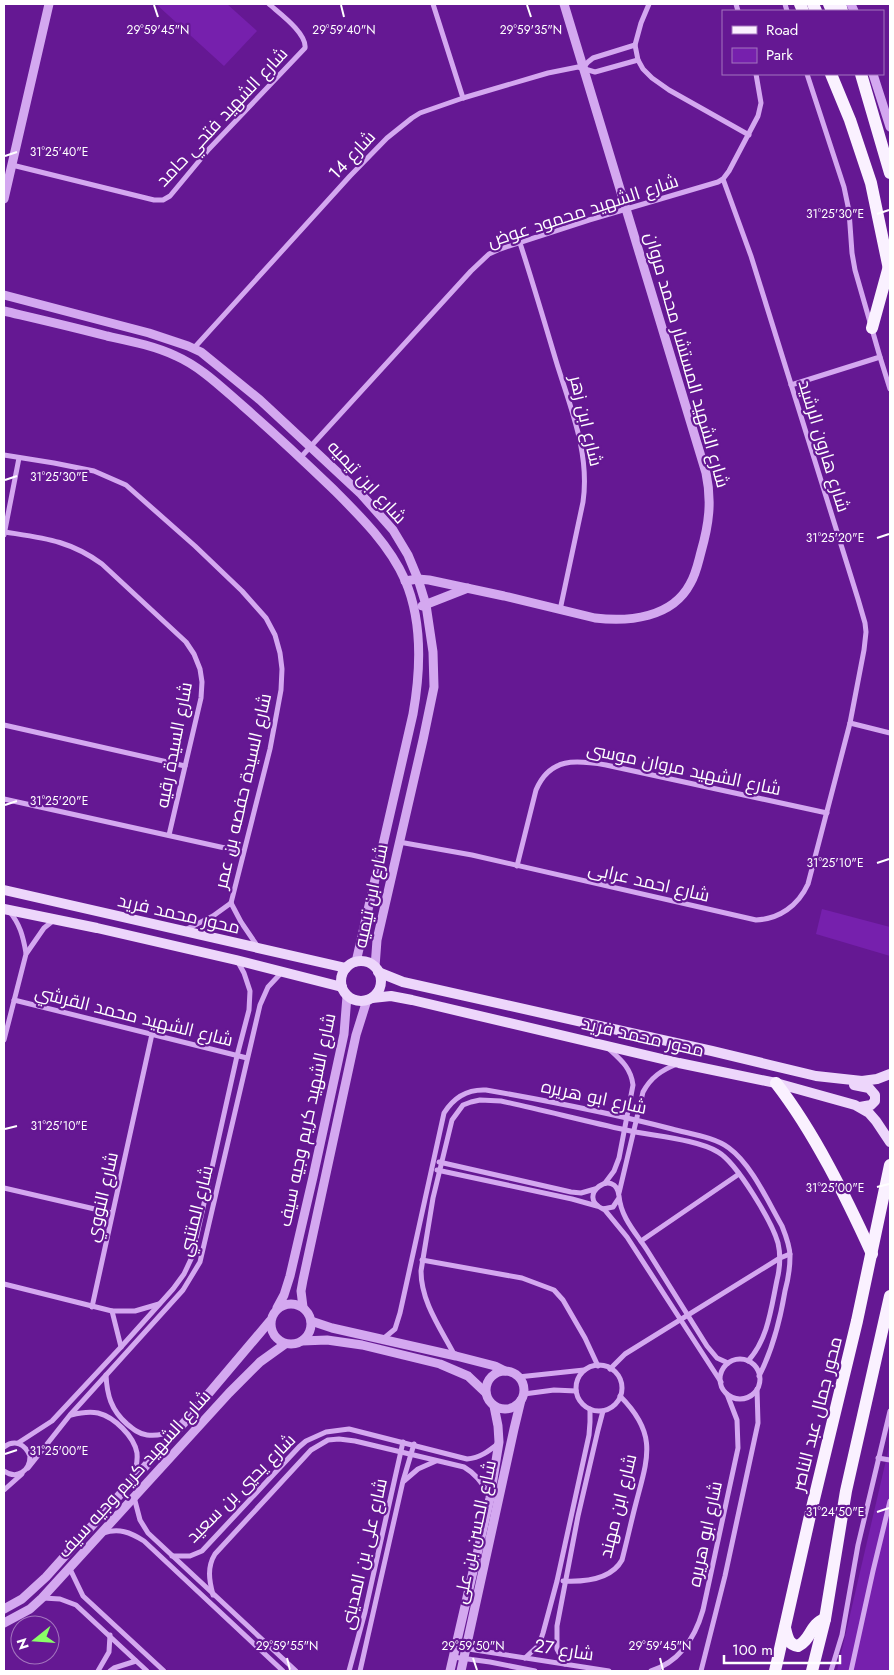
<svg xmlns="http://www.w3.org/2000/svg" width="894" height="1675" viewBox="0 0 894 1675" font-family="Jost,Cairo,sans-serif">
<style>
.green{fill:#7620ad}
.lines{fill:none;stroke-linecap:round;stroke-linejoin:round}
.minor{stroke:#d4a8f0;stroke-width:5}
.tertiary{stroke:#d4a8f0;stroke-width:9}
.secondary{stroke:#edd6fb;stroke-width:10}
.primary{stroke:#faf1ff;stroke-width:12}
.ticks{fill:none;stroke:#fff;stroke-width:2}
.labels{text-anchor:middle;stroke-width:4.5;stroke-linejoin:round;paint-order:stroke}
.street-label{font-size:18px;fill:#fff;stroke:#651893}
.ticks-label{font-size:12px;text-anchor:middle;fill:#fff;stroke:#651893;stroke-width:4.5;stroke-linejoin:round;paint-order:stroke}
</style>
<rect width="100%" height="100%" fill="#651893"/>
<g class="green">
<path d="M156,4H227L257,31L224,66Z"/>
<path d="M822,909L890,927V956L816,934Z"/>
<path d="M890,1443V1671H837Z"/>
</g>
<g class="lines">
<g class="minor">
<path d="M433,4L463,98"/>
<path d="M649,4L641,23L635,45L638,60L643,69L652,78L669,90L749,135"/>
<path d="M736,4L738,11"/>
<path d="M785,4L787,11"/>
<path d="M583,68L588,62L593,58L635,45"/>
<path d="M807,74L844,187L849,211L852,253L855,270L880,357L890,389"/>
<path d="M12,165L154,200H163L170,196L209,149L305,48C307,33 279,13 269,4"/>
<path d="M520,243C533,283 545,324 557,364C571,409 590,454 583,502L560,610"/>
<path d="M194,348L350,176L387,138L412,118L420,113L463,98L548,73L578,67L595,72L638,60"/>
<path d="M791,385L880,357"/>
<path d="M4,455L54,463L94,471L126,485L195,546L242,591L266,618L275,635L280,653L282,669L281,690L270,749L231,903"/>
<path d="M301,457L471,271L489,254L500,249L589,220L718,182L723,179L729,171L758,116L761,103L756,74"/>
<path d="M5,532C43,538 69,540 102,564L186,642L194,654L200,669L202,682L201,698L169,835"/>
<path d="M4,535L19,458"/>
<path d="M850,723L890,733"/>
<path d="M4,725L185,766"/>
<path d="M4,799L243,852"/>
<path d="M399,842L472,855L756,920C779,919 798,906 808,884L850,723L864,650L866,632L865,623L858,599L751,256L723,179"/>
<path d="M517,866L536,790C550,757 576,760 606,765L827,813"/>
<path d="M231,903L241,922L258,947"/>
<path d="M9,911C20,924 23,936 26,953"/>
<path d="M187,929L213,916L231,903"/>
<path d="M14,1000L247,1058"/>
<path d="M4,1040L26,954L44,928L54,920"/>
<path d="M439,1162L571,1192L581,1193L595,1189"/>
<path d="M437,1170L572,1199L597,1206"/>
<path d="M605,1183L614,1171L619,1158L633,1085C631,1068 621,1060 609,1049"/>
<path d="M4,1188L112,1213"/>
<path d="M619,1193L643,1092C651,1077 662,1070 677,1064"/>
<path d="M619,1198L613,1207L603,1209C574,1196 616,1166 619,1196C621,1218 636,1233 647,1250C667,1282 687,1314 707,1346L717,1358L728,1363"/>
<path d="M604,1209L627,1237L721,1382"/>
<path d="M641,1241L739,1174"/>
<path d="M422,1260L522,1278L554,1290L563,1300L585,1338L598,1366"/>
<path d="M4,1284L112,1311H135L159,1304"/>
<path d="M92,1307L152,1034"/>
<path d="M112,1311L121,1347"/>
<path d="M383,1339L395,1329L400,1313L444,1113C454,1097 467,1089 486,1090C549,1101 610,1113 672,1129C690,1134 714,1137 729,1148C752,1165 768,1202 782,1226C786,1236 790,1246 790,1256C790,1268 788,1280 785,1291C780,1321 773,1349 759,1376"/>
<path d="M455,1356C441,1329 421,1302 421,1271L433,1198L452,1120L463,1105L471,1102L480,1100L501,1101C543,1110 584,1121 626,1130C652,1136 697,1139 718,1152C737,1163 772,1222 778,1243C781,1256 780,1268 777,1280C771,1309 768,1339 748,1361"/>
<circle cx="740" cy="1379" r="20"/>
<circle cx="599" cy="1388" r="23"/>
<path d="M610,1369L625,1354L780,1258L790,1254"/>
<path d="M106,1375C107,1395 111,1410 127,1424C133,1429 139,1434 147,1435C156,1436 166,1434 174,1431"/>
<path d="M518,1377L584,1370"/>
<path d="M524,1394L554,1390L576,1391"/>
<path d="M71,1415C79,1413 88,1411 98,1413C114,1417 134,1436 137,1453C138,1461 136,1468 134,1476"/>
<path d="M18,1443L52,1421L121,1347L173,1289L184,1274L192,1257L237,1056L249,1010L250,991L244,973L238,962"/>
<path d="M4,1447C15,1439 25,1444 30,1456C30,1471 17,1480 4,1471"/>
<path d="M878,1458L890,1460"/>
<path d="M28,1468L70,1415L183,1290L200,1262L260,1005L268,987L283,971"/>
<path d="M404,1481L418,1469L436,1461"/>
<path d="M4,1490L22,1474"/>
<path d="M134,1497L140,1520L148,1533L296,1671"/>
<path d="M103,1533C119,1528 130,1532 144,1541L283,1671"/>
<path d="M172,1556H190L202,1551L299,1447L306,1441L326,1432L349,1429L467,1459C480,1458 489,1451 499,1443"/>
<path d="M70,1569L83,1596L164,1671"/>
<path d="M563,1581C584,1582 611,1580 622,1560C627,1541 631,1522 636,1503C648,1457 658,1434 620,1396"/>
<path d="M213,1595C209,1580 207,1567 215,1554L311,1450L328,1440L339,1439L355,1441L464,1467C476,1474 483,1483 489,1495"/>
<path d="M43,1598L60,1599L76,1605L147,1671"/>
<path d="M456,1647L609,1671"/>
<path d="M453,1657L490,1662L535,1671"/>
<path d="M525,1658L539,1645L543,1633L557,1581L589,1435L590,1422V1409"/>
<path d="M565,1664L557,1649V1626L578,1516L598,1430L603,1411"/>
<path d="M98,1671L109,1652L110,1635"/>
<path d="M110,1671L114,1668L136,1661"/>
<path d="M349,1671L365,1612L403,1442"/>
<path d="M360,1671L403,1481L414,1444"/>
<path d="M651,1671C679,1662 695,1638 703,1610L738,1448L737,1420L727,1394"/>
<path d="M701,1671L725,1576L758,1423L757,1389"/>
<path d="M831,1671L842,1635L858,1545L890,1411"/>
<path d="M851,1671L873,1571L890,1501"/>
</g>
<g class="tertiary">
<path d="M851,4L854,11"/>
<path d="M873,74L890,127"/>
<path d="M4,199L49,4"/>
<path d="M4,295L149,333L188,346L201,352L260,400L361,494L393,530L408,555L418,579L426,605L433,652L434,687L423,740L377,940L375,967"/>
<path d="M4,311C38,319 73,327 107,336C130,341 155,346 176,356C201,367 222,388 243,406C273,432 303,460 332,488C359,515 389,544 405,580C423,622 421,669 413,714L356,962"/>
<path d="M405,581L418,579L429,580L504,596L595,618C629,622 672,618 690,584C696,574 698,563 701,552C709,524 712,501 706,473L564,4"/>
<path d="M422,606L468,588"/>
<circle cx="291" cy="1324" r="20"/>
<path d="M303,1307L301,1291L303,1280L356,1035L367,1000"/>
<path d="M277,1308L284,1295L290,1276L313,1177L344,1034L347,996"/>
<path d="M311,1321L332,1328L456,1356L495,1366L505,1371"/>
<path d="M302,1341L327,1340L362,1345L440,1364L468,1376L486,1393"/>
<circle cx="505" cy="1390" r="19"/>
<path d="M4,1609L22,1599L46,1577L177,1431L270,1321"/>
<path d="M4,1623L30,1609L42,1598L229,1393L260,1362L285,1344"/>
<path d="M450,1671L490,1498L499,1442L498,1426L494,1406"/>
<path d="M461,1671L514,1429L521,1400"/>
</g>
<g class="secondary">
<path d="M4,890L346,968"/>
<path d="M4,909L97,928L236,960L342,987"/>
<circle cx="361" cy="981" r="20"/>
<path d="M378,972L403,982L712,1051L816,1076L862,1081L877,1079L890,1074"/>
<path d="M372,998L391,996L412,1000L679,1063L776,1083L855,1105L869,1113L876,1121L890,1142"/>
<path d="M854,1085L869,1088L875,1095V1101L871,1105L860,1107"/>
</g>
<g class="primary">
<path d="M800,4L803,11"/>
<path d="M813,4L816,11"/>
<path d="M829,4L832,11"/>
<path d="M840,4L842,11"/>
<path d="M831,74L850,120L871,183L890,274"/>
<path d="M861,74L890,173"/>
<path d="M872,328L889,266"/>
<path d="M776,1083C814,1132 846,1197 872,1254"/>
<path d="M785,1628C787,1636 788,1645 798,1646C811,1640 810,1624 825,1619"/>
<path d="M775,1671L809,1520L857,1321L890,1165"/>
<path d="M812,1671L825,1619L846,1491L890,1296"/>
</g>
</g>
<path class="ticks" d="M154,5L158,17M341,5L344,17M527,5L531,17M5,156L17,152M877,214L889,210M5,480L17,476M877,538L889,534M5,805L17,801M877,863L889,859M5,1129L17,1126M877,1187L889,1184M5,1454L17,1450M877,1512L889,1508M287,1658L290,1670M473,1658L477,1670M660,1658L663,1670"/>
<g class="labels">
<g class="street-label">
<text transform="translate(222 117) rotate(-47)" y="6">شارع الشهيد فتحي حامد</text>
<text transform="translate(352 155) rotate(-47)" y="6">شارع 14</text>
<text transform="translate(583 211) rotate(-18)" y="6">شارع الشهيد محمود عوض</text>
<text transform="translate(687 360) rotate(74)" y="6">شارع الشهيد المستشار محمد مروان</text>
<text transform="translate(586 421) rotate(77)" y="6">شارع ابن زهر</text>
<text transform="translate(824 446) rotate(73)" y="6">شارع هارون الرشيد</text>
<text transform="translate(367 482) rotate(47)" y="6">شارع ابن تيميه</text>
<text transform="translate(174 745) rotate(-79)" y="6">شارع السيدة رقيه</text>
<text transform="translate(684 769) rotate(12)" y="6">شارع الشهيد مروان موسى</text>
<text transform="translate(243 791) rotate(-77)" y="6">شارع السيدة حفصه بن عمر</text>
<text transform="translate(649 882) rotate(13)" y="6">شارع احمد عرابى</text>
<text transform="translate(371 896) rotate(-78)" y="6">شارع ابن تيميه</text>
<text transform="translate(179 914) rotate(13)" y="6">محور محمد فريد</text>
<text transform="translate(134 1016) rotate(14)" y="6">شارع الشهيد محمد القرشي</text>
<text transform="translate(643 1037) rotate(13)" y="6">محور محمد فريد</text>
<text transform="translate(594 1097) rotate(12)" y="6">شارع ابو هريره</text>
<text transform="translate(307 1120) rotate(-78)" y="6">شارع الشهيد كريم وجيه سيف</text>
<text transform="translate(102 1197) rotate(-77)" y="6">شارع النووي</text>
<text transform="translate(196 1211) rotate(-76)" y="6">شارع المتنبي</text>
<text transform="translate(817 1414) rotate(-76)" y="6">محور جمال عبد الناصر</text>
<text transform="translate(134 1474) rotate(-48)" y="6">شارع الشهيد كريم وجيه سيف</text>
<text transform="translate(241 1488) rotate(-45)" y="6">شارع يحيي بن سعيد</text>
<text transform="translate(618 1506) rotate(-76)" y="6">شارع ابن مهند</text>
<text transform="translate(475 1532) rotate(-78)" y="6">شارع الحسن بن على</text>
<text transform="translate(705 1534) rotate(-78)" y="6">شارع ابو هريره</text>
<text transform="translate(364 1554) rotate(-77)" y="6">شارع على بن المدينى</text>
<text transform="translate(564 1650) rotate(9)" y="6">شارع 27</text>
</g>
</g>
<g class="ticks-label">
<text x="158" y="34">29°59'45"N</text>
<text x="344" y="34">29°59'40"N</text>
<text x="531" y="34">29°59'35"N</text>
<text x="59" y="156">31°25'40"E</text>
<text x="835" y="218">31°25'30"E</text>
<text x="59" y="481">31°25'30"E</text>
<text x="835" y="542">31°25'20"E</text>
<text x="59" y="805">31°25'20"E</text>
<text x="835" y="867">31°25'10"E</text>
<text x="59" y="1130">31°25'10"E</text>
<text x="835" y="1192">31°25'00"E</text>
<text x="59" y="1455">31°25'00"E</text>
<text x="835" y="1516">31°24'50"E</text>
<text x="287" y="1650">29°59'55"N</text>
<text x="473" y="1650">29°59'50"N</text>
<text x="660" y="1650">29°59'45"N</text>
</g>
<rect width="894" height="1675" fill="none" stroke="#ffffff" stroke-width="10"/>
<rect x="722" y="10" width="162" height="65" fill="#651893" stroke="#a374be"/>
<rect x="732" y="26" width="25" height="8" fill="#faf1ff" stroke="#a374be"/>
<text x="766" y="35" font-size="15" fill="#ffffff">Road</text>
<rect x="732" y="48" width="25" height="15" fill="#7620ad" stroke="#a374be"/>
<text x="766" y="60" font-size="15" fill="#ffffff">Park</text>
<g transform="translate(35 1640) rotate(253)"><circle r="24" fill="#651893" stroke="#a374be"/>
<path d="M0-4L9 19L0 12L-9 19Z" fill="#8aff67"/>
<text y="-8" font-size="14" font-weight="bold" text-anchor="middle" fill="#ffffff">N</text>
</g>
<path d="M724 1655v8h116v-8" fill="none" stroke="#ffffff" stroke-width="2.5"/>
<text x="732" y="1655" font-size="15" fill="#ffffff" stroke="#651893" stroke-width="4" paint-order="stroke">100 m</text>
</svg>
